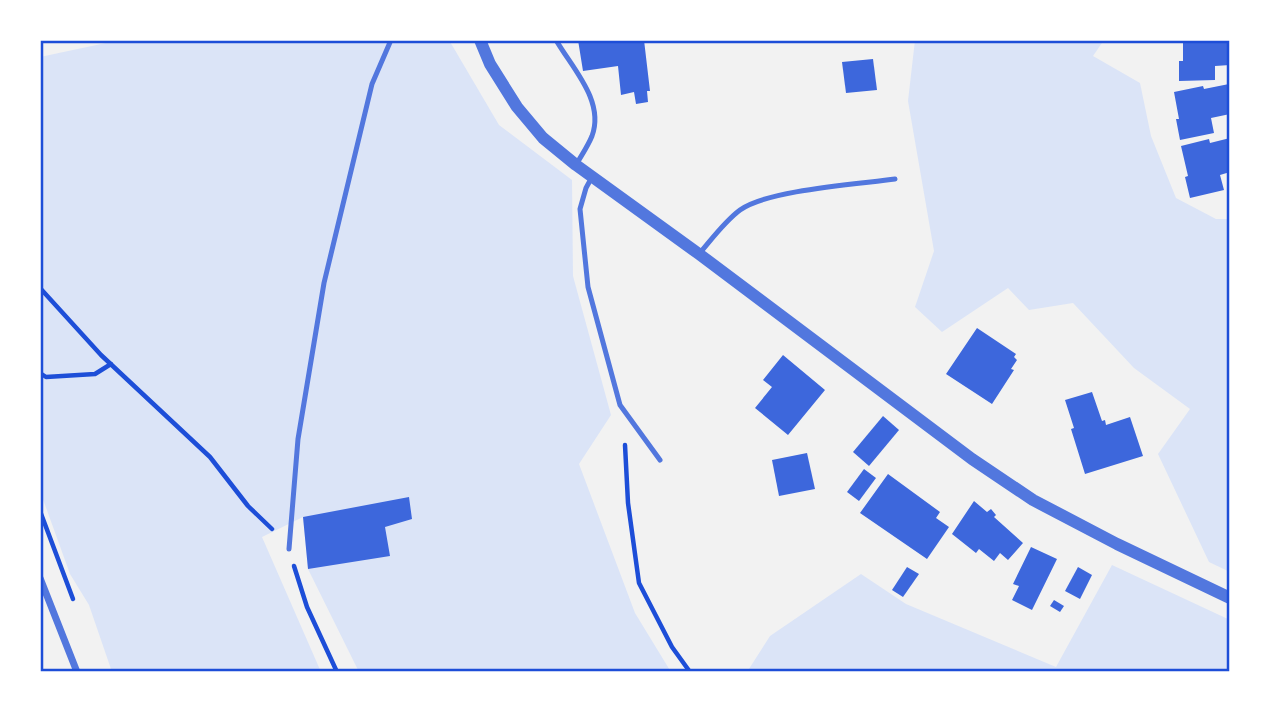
<svg xmlns="http://www.w3.org/2000/svg" width="1270" height="712" viewBox="0 0 1270 712" font-family="'Noto Sans',sans-serif">
<style>
.green{fill:#dbe4f7}
.building{fill:#3d67dc}
.lines{fill:none;stroke-linecap:round;stroke-linejoin:round}
.path{stroke:#1d4ed8;stroke-width:4.5}
.service{stroke:#5277de;stroke-width:5}
.minor{stroke:#5277de;stroke-width:7}
.tertiary{stroke:#5277de;stroke-width:12}
.neatline{fill:none;stroke:#1d4ed8;stroke-width:2.5}
</style>
<rect width="100%" height="100%" fill="#f2f2f2"/>
<g class="green">
<path d="M120,40H449L499,125L572,180L573,276L611,415L579,464L635,613L671,672H359L308,569L303,517L262,537L321,672H112L89,605L70,574L40,491V57Z"/>
<path d="M915,40H1104L1093,56L1140,83L1151,136L1176,198L1216,219H1230V572L1209,562L1158,454L1190,409L1134,368L1073,303L1029,310L1008,288L942,332L915,307L934,251L908,101Z"/>
<path d="M1112,565L1230,620V672H747L770,636L861,574L906,604L1056,667Z"/>
</g>
<g class="building">
<path d="M578,40H644L650,91H647L648,102L636,104L634,92L621,95L618,66L583,71Z"/>
<path d="M1183,40H1230V65L1215,66V80L1179,81V61H1183Z"/>
<path d="M873,59L877,90L846,93L842,62Z"/>
<path d="M1229,84L1230,114L1211,118L1214,133L1180,140L1176,119H1179L1174,92L1203,86L1204,89Z"/>
<path d="M1230,138V172L1220,175L1224,190L1190,198L1185,177L1188,176L1181,146L1209,139L1210,143Z"/>
<path d="M977,328L1016,354L1014,357L1017,360L1011,369L1014,370L992,404L946,374Z"/>
<path d="M783,355L825,390L788,435L755,408L772,387L763,380Z"/>
<path d="M1092,392L1102,421L1105,420L1106,425L1130,417L1143,456L1085,474L1071,429L1074,428L1065,400Z"/>
<path d="M883,416L899,430L869,466L853,452Z"/>
<path d="M807,453L815,489L779,496L772,460Z"/>
<path d="M864,469L876,478L859,501L847,492Z"/>
<path d="M888,474L940,512L936,518L949,527L927,559L860,513Z"/>
<path d="M409,497L412,519L385,527L390,556L308,569L303,517Z"/>
<path d="M974,501L987,512L991,509L996,515L994,517L1023,543L1008,560L1000,553L994,561L979,549L976,553L952,534Z"/>
<path d="M1031,547L1057,559L1032,610L1012,600L1019,586L1013,584Z"/>
<path d="M907,567L919,574L903,597L892,590Z"/>
<path d="M1078,567L1092,575L1080,599L1065,591Z"/>
<path d="M1054,600L1064,606L1060,612L1050,606Z"/>
</g>
<g class="lines">
<g class="path">
<path d="M40,288L101,355L210,457L248,506L272,529"/>
<path d="M40,373L46,377L95,374L111,364"/>
<path d="M625,445L628,503L639,583L672,647L690,672"/>
<path d="M40,511L73,599"/>
<path d="M294,566L307,607L337,672"/>
</g>
<g class="service">
<path d="M556,40C572,68 605,101 592,136C588,146 581,156 576,165"/>
<path d="M592,177L586,188L580,209L588,287L620,405L660,460"/>
<path d="M699,254C712,239 724,222 740,210C767,190 859,184 895,179"/>
<path d="M289,549L298,439L324,283L372,84L391,40"/>
</g>
<path class="minor" d="M40,578L77,672"/>
<path class="tertiary" d="M480,40L490,64L517,107L543,138L576,165L699,254L972,459L1033,500L1117,544L1230,598"/>
</g>
<rect width="1270" height="712" fill="none" stroke="#ffffff" stroke-width="84"/>
<rect x="42" y="42" width="1186" height="628" class="neatline"/>
</svg>
